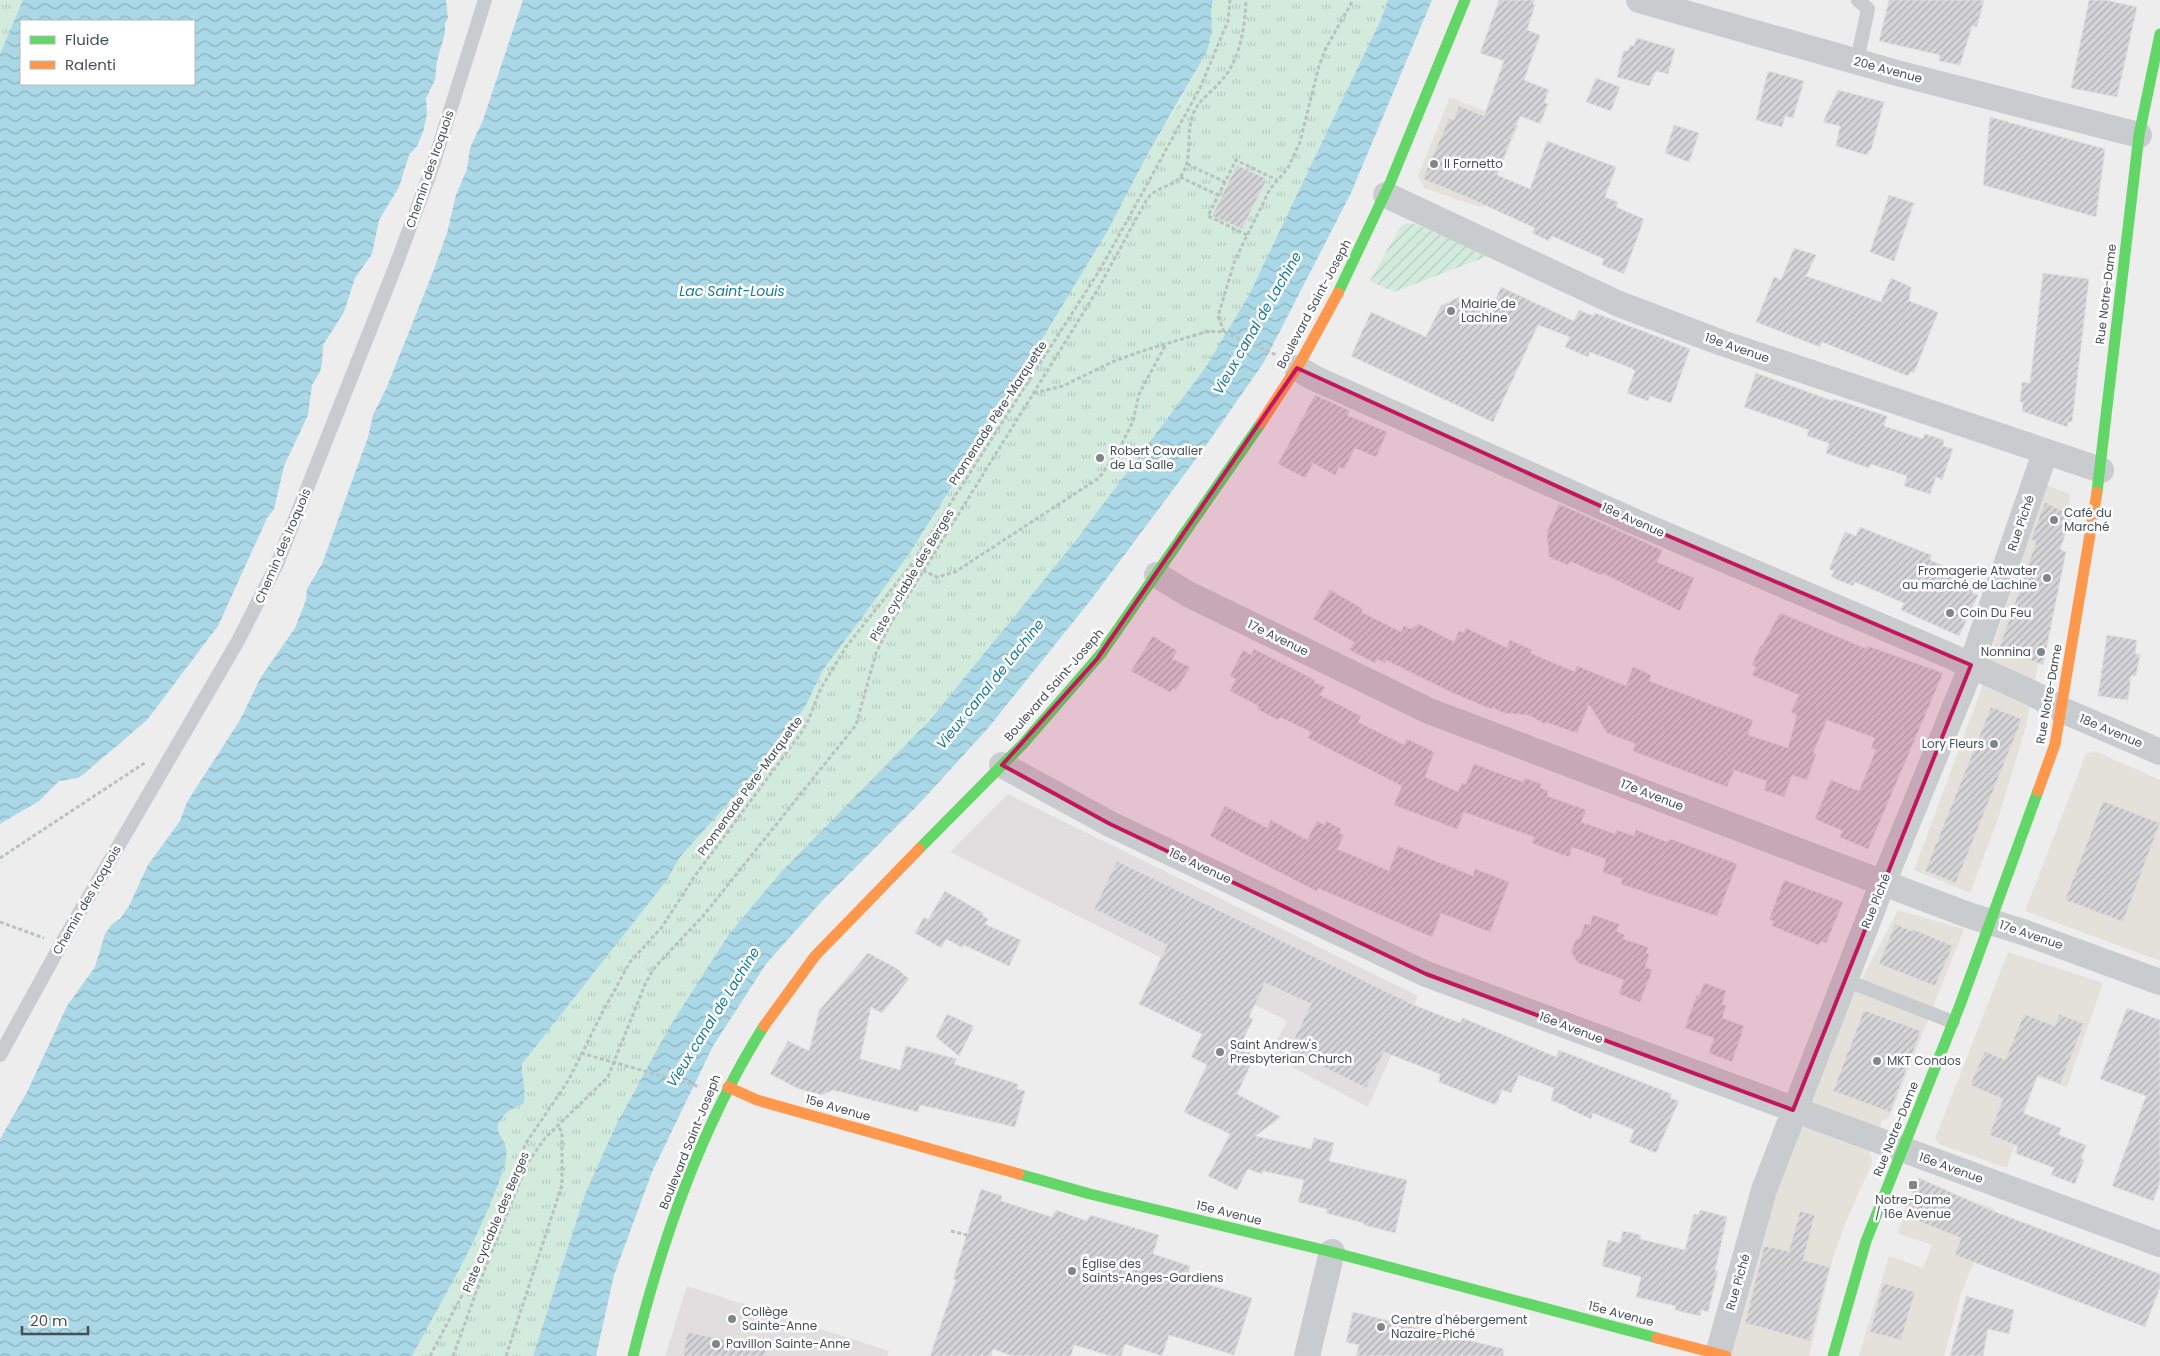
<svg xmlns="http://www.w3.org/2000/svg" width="2160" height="1356" viewBox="0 0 2160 1356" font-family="Poppins,sans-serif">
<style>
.commercial{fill:#e4e1da}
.education{fill:#e0dede}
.park{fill:url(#park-tufts)}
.garden{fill:url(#garden-furrows)}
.water{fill:url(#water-waves);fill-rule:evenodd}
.building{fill:url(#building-hatch);stroke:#dfdfe0}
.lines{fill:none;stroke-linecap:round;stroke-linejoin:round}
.path{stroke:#b8c2be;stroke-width:3;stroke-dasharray:4 2.5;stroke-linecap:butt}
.lane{stroke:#c9ccce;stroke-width:14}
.street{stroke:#c9ccce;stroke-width:26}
.fast{stroke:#63d668;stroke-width:11}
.slow{stroke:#ff974d;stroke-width:11}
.marked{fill:#c2185b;fill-opacity:0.2;stroke:#c2185b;stroke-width:4;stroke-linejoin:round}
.poi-dot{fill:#81868c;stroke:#fff;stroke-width:2}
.labels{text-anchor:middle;stroke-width:5;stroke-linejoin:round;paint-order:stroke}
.street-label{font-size:12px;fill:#464f58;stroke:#fff}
.poi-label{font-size:12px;fill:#464f58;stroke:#fff;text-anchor:start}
.water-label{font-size:14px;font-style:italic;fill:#177b9a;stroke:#fff}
</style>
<defs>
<pattern id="park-tufts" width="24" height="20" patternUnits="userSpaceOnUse" patternTransform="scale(1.25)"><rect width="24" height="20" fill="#d3ebdd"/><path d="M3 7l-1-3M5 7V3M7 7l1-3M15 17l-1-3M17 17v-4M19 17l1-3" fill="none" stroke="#b6cbc0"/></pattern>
<pattern id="garden-furrows" width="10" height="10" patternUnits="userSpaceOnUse" patternTransform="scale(1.25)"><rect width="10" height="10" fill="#d3ebdd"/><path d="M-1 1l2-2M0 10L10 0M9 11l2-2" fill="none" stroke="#b6cbc0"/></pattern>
<pattern id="water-waves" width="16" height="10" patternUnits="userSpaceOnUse" patternTransform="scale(1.25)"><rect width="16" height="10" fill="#aad8e7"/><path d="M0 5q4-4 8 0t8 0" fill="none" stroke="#8cb2be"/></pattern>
<pattern id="building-hatch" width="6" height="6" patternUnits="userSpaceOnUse" patternTransform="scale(1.25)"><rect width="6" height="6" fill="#d5d5d7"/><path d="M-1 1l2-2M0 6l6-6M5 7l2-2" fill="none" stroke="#afafb1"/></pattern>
</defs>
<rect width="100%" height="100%" fill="#eeeded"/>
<g class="commercial">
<path d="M1450,97L1519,125L1483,208L1424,188L1418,176Z"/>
<path d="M2045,485L2071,494L2026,726L1998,819L1970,893L1914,870L1981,690L1995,640Z"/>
<path d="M2095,751L2160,780V961L2025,911L2086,754Z"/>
<path d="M1898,910L1964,929L1890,1116L1882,1121L1869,1155L1872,1158V1163L1845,1224L1833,1258L1809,1356H1719L1793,1110Z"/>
<path d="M2008,952L2103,983L2067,1087L2037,1077L2007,1168L1939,1144L1935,1139Z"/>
<path d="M1920,1181L1995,1209L1961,1294L1944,1356H1859L1889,1256L1923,1268L1932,1245L1897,1233Z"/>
</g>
<g class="education">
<path d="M1008,794L1418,996L1368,1107L1269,1055L1287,1021L950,852Z"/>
<path d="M687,1286L889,1351L887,1356H665Z"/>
</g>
<g class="park">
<path d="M0,0H23L0,54Z"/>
<path d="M1213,0H1388L1382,17L1249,295L1205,368L1077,539L930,720L781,872L729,934L670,1026L615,1127L585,1194L533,1356H412C443,1298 478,1241 500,1179C504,1169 509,1155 505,1145C502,1136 492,1130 502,1118C506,1112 517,1107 524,1103C527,1088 521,1078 522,1064L667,880L680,857L777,749L806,705L823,670L909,554L970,458L1107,232L1146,157L1181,99L1212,31L1211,11Z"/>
</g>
<path class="garden" d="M1406,223L1416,224L1488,256L1394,292L1370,281L1400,227Z"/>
<g class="water">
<path d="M23,0H446L448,18L445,23V33L437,61L435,80L426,98L427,114L423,132L417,146L409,155L399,187L379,220L372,254L355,278L344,312L323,345L322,362L320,372L312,385L308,415L284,466L274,509L267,518L218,626L147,720L85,773L78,778L59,781L39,801L0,824V54ZM194,21V84H21V21Z"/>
<path d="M523,0H1213L1211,11L1212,31L1207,51L1146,157L1107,232L970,458L909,554L823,670L806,705L777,749L680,857L667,880L522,1064C521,1078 527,1088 524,1103C517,1107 506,1111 502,1118C492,1130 502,1135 505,1145C509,1155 504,1169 500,1179C478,1241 443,1298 412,1356H0V1139L27,1092L67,1006L95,967L105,934L112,924L120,919L129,906L148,865L180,821L187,802L240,720L261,677L295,628L306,600L307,589L322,564L368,437L373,415L386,389L433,272L447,233L456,195L467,169L470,148L483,120Z"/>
<path d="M1388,0H1432L1351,193L1264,362L1207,444L1090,601L989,727L919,804L822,901L766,964L713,1046L652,1172L614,1275L596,1356H533L585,1194L615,1127L670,1026L729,934L781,872L930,720L1077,539L1205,368L1249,295L1382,17Z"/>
</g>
<g class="building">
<path d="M1499,0H1534L1533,4L1535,5L1527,30L1540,35L1524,80L1549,90L1544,102L1548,104L1540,124L1520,116L1497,175L1530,189L1547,141L1616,167L1605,197L1618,202L1616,207L1644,219L1624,274L1602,265L1604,259L1552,236L1549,241L1532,233L1535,228L1467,197L1423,179L1449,118L1454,120L1459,106L1484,116L1504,61L1480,53Z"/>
<path d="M1889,0H1984L1977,27L1972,26L1960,65L1939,61L1940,55L1879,41Z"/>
<path d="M2089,0H2105L2137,7L2117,97L2071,88Z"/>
<path d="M1637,38L1675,49L1668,74L1656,71L1649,86L1617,77L1624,50L1628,51L1630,45L1634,46Z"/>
<path d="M1768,71L1804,81L1793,118L1785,116L1782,127L1756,120Z"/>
<path d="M1596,78L1620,87L1611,111L1586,102Z"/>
<path d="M1838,90L1884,102L1871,150H1869L1867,155L1836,146L1840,126L1823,122Z"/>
<path d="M1990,117L2105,149L2096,217L1983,185Z"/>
<path d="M1674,125L1699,133L1689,162L1665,153Z"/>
<path d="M1237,165L1267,179L1242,229L1212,216Z"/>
<path d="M1889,195L1914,203L1894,261L1870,252Z"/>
<path d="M1794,248L1816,255L1806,276L1881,302L1891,278L1911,287L1909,301L1938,312L1914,373L1910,372L1908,376L1822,342L1820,347L1756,322L1774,277L1781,280Z"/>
<path d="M2043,273L2089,279L2072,422H2068L2067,427L2022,411L2023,402H2020L2022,382L2030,383Z"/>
<path d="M1501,287L1574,321L1579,310L1593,316L1595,313L1690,349L1671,403L1650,396L1648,401L1627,393L1635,371L1631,368L1590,352L1588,357L1565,347L1570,337L1538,325L1493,422L1351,356L1371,312L1426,337L1441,306L1459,297L1490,312Z"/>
<path d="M1756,373L1833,401L1834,399L1887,416L1884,426L1923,439L1925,434L1944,440L1943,446L1953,449L1942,480L1936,477L1930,494L1904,486L1907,476L1871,464L1869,468L1826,453L1829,443L1807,436L1809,430L1744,407Z"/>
<path d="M1315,395L1350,411L1347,415L1387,432L1376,457L1355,448L1344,469L1339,467L1335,475L1313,463L1305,478L1278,464Z"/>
<path d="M2045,502L2072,516L2060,549L2066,552L2043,665L1999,648L2036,542L2031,539Z"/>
<path d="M1559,504L1662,550L1657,562L1694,578L1680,611L1602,573L1601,575L1570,561L1568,565L1549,557L1547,532Z"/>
<path d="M1860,527L1931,555L1930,560L1960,573L1958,577L1976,585L1972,593L1978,595L1959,636L1901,610L1904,603L1855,582L1853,586L1831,577L1834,571L1829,569L1845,532L1856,536Z"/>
<path d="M1330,590L1363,609L1361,612L1401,632L1404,626L1411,629L1419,624L1454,642L1459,631L1464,633L1466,628L1507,648L1510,640L1532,650L1530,653L1575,672L1577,666L1626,686L1633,667L1651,675L1649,681L1753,720L1748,735L1788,748L1797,715L1791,712L1799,695L1752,675L1756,667L1752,665L1761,645L1762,646L1780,613L1867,649L1868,646L1943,673L1868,849L1840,837L1843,831L1815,819L1831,780L1859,791L1876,750L1871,748L1875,738L1827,720L1813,753L1816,754L1807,780L1792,775L1784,797L1764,790L1767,781L1734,770L1727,787L1633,751L1636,744L1607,733L1589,704L1577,733L1546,722L1545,724L1529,715L1504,713L1492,707L1491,709L1451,692L1386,660L1385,663L1377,659L1375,663L1350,650L1354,642L1313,619Z"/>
<path d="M2107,635L2137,640L2135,654H2140L2136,676H2131L2128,700L2098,696Z"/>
<path d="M1153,636L1177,651L1172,659L1190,667L1176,690L1173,688L1170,692L1131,671Z"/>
<path d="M1254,649L1315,680L1314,682L1325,687L1320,695L1361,716L1358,722L1404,745L1407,739L1434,752L1425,777L1458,792L1462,783L1466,784L1474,764L1514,779L1523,782L1525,778L1541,784L1540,788L1548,791L1547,796L1586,810L1581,822L1615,834L1617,830L1634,836L1636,830L1667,842L1671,839L1737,864L1717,916L1621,884L1623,879L1603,872L1606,859L1572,847L1569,857L1532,843L1534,837L1464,812L1457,829L1394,805L1402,786L1308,738L1311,732L1280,717L1278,720L1257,709L1259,706L1230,691L1236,679L1230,676L1243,650L1251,655Z"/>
<path d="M1991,707L2022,719L1956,883L1925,871Z"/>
<path d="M2103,801L2160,823L2123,922L2065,900Z"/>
<path d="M1225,806L1267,828L1271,820L1307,840L1317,821L1324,825L1326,821L1341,829L1339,833L1344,835L1337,849L1389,871L1398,846L1473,876L1475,869L1509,882L1490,932L1441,913L1432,937L1318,888L1316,891L1210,836Z"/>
<path d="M1117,861L1414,1005L1460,1023L1463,1018L1556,1057L1559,1050L1672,1094L1670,1098L1679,1101L1656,1153L1629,1142L1634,1130L1593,1113L1591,1119L1567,1108L1568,1107L1551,1100L1554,1088L1519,1075L1511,1093L1502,1090L1496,1105L1439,1082L1440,1074L1384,1052L1366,1088L1289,1050L1311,1004L1265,983L1249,1017L1253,1019L1239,1048L1255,1055L1237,1094L1281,1117L1255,1136L1311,1149L1314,1138L1334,1143L1329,1161L1407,1180L1395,1233L1364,1225V1223L1326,1213L1327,1209L1298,1202L1304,1180L1263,1171L1262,1174L1248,1169L1237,1190L1208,1176L1230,1134L1184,1112L1207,1065L1191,1057L1202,1034L1139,1004L1167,945L1094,909Z"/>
<path d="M1784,880L1843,902L1826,943L1821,941L1819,945L1772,926L1774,921L1769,920Z"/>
<path d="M945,891L983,913L982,915L988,919L985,924L1021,940L1009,966L964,945L963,948L946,939L941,948L915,933L924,917L928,920Z"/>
<path d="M1593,915L1619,924L1616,931L1625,935L1623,939L1648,947L1646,953L1649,954L1645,967L1652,970L1640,1002L1619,994L1624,980L1577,962L1571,951L1577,938L1579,939L1585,924L1590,925Z"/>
<path d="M1895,924L1912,931L1913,929L1953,946L1935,986L1879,964Z"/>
<path d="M868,953L896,968L909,979L882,1013L871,1007L860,1059L900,1070L906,1046L957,1059L954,1064L1018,1084L1017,1089L1025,1091L1015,1127L920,1105L918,1112L833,1090L822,1095L799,1089L770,1074L788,1041L809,1051L819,1011Z"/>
<path d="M1704,983L1726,991L1722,1004L1726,1006L1722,1018L1744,1026L1732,1062L1709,1053L1714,1038L1685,1028L1697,995L1699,996Z"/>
<path d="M2127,1008L2160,1020V1183L2153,1201L2112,1186L2146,1096L2100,1079Z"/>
<path d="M1864,1010L1921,1031L1890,1112L1833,1091Z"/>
<path d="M947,1014L974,1026L959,1056L936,1037Z"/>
<path d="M2024,1014L2055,1026L2059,1014L2084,1024L2060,1084L2038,1075L2023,1113L2061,1128L2059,1135L2086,1145L2081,1159L2084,1160L2075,1184L2051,1175L2054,1168L2015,1153L2018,1146L1989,1135L2003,1099L1970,1085L1985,1051L2005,1060Z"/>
<path d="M1919,1178L1990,1210L2160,1274V1287L2145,1327L1955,1255L1961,1238L1903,1215Z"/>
<path d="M981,1189L1002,1196L1001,1201L1052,1217L1056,1210L1087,1221L1090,1215L1159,1235L1153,1254L1190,1266L1187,1278L1252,1298L1234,1355L1169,1335L1162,1356L1125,1344L1121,1356H1111L1074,1345L1071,1356H1012L993,1349L991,1356H930L956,1280L953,1279Z"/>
<path d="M1700,1210L1727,1217L1715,1271H1718L1708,1312L1701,1310L1700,1316L1675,1310L1676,1306L1636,1297L1641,1277L1602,1266L1608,1240L1620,1243L1623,1231L1641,1235L1640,1239L1685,1250L1694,1214L1699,1215Z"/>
<path d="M1800,1211L1815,1215L1803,1260L1830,1267L1810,1341L1745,1323L1764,1246L1789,1251Z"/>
<path d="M1883,1283L1915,1292L1901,1340L1870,1332Z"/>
<path d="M1966,1296L2014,1310L2009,1334L1988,1329L1983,1356H1950Z"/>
<path d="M1353,1312L1504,1349L1503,1356H1356L1359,1345L1346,1342Z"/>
<path d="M687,1332L766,1348V1356H683Z"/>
</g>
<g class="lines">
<g class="path">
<path d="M1187,164L1225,182"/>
<path d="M1180,177L1218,195"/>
<path d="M1247,235L1208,216L1236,160L1277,180"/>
<path d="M1224,332L1218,316L1235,260L1270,189L1288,168L1300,142L1319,66L1325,50L1353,0"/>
<path d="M1034,393L1063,386L1112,362L1142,351L1209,331L1224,332L1276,355"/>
<path d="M911,565L937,577L955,572L1099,478L1119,450L1133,421L1139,394L1165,346"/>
<path d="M0,858L146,762"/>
<path d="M0,922L44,938"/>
<path d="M581,1053L700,1087"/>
<path d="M951,1231L967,1235"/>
<path d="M430,1356L476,1269L526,1143L568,1081L601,1015L630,962L662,927L694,877L801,733L808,721L821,688L846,647L911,565L1101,268L1200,88L1228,21L1230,0"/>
<path d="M453,1356L481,1279L527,1164L545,1138L608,1077L646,982L655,967L703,916L856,725L876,653L891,623L1098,289L1147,199C1156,186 1172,188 1181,176C1193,160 1186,136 1192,117C1197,101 1210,94 1220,82C1240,62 1245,27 1246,0"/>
<path d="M506,1356L562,1185V1132L558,1126"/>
</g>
<g class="lane">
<path d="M1857,61L1868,9L1858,0"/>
<path d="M1845,980L1953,1022"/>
<path d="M0,1055L60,946L238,641L277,564L396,265L432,168L485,0"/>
</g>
<g class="street">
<path d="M1639,0L1897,73L2139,135"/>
<path d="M1386,195L1619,304L1722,343L2101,470"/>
<path d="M1297,368L1314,378L1638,523L1946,654L2034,694L2062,710L2160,752"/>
<path d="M1157,575L1188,594L1429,711L1968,915L2023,932L2160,982"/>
<path d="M1002,765L1110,824L1426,974L2160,1244"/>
<path d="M1718,1354L1764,1190L1878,895L1966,680L2045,453"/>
<path d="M1307,1356L1332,1252"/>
</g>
<g class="fast">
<path d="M1338,293L1390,183L1465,0"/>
<path d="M2097,492L2139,135L2160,34"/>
<path d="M919,849L1023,744L1100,655L1261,423"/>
<path d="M1019,1174L1090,1194L1332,1252L1657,1338"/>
<path d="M633,1356C662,1240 700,1128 764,1026"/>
<path d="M1833,1356L1866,1241L1960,1005L2038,791"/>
</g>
<g class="slow">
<path d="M1261,423L1301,361L1338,293"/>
<path d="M2038,791L2055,744L2097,492"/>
<path d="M764,1026L815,956L919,849"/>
<path d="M728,1087L757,1100L1019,1174"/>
<path d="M1657,1338L1726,1356"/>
</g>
</g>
<path class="marked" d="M1297,368L1638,523L1971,665L1793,1110L1426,974L1110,824L1002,765L1097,659Z"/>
<g class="poi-dot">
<circle cx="1434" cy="164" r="5"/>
<circle cx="1451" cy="311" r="5"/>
<circle cx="1100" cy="458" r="5"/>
<circle cx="2054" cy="520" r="5"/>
<circle cx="2047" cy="578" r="5"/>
<circle cx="1950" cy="613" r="5"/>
<circle cx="2041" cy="652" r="5"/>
<circle cx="1994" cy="744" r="5"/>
<circle cx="1220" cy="1052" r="5"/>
<circle cx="1877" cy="1061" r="5"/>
<rect x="1908" y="1180" width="10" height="10" rx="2.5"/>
<circle cx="1072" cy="1271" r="5"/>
<circle cx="732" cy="1319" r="5"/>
<circle cx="1381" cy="1327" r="5"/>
<circle cx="716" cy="1344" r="5"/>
</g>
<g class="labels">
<g class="street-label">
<text transform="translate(1888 70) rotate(15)" y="4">20e Avenue</text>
<text transform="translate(430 169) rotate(-71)" y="4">Chemin des Iroquois</text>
<text transform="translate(2106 294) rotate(-83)" y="4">Rue Notre-Dame</text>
<text transform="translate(1314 304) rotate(-62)" y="4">Boulevard Saint-Joseph</text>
<text transform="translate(1737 348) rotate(19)" y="4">19e Avenue</text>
<text transform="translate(998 413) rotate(-57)" y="4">Promenade Père-Marquette</text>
<text transform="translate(1633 520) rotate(24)" y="4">18e Avenue</text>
<text transform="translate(2021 523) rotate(-71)" y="4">Rue Piché</text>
<text transform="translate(283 546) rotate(-67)" y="4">Chemin des Iroquois</text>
<text transform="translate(912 575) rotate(-59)" y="4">Piste cyclable des Berges</text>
<text transform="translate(1278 638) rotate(26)" y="4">17e Avenue</text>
<text transform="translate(1054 685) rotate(-49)" y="4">Boulevard Saint-Joseph</text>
<text transform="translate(2049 694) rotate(-80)" y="4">Rue Notre-Dame</text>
<text transform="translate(2111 731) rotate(23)" y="4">18e Avenue</text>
<text transform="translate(750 786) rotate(-54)" y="4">Promenade Père-Marquette</text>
<text transform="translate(1652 795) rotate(21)" y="4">17e Avenue</text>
<text transform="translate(1200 866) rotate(25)" y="4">16e Avenue</text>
<text transform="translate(87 900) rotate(-60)" y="4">Chemin des Iroquois</text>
<text transform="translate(1876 901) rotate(-68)" y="4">Rue Piché</text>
<text transform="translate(2031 935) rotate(19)" y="4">17e Avenue</text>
<text transform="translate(1571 1028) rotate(21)" y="4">16e Avenue</text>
<text transform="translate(838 1108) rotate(16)" y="4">15e Avenue</text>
<text transform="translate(1896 1129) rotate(-68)" y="4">Rue Notre-Dame</text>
<text transform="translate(690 1142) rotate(-68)" y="4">Boulevard Saint-Joseph</text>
<text transform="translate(1951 1168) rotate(20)" y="4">16e Avenue</text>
<text transform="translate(1229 1213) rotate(14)" y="4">15e Avenue</text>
<text transform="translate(496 1222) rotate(-67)" y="4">Piste cyclable des Berges</text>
<text transform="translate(1738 1282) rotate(-74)" y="4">Rue Piché</text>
<text transform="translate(1621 1314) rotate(15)" y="4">15e Avenue</text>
</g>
<g class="poi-label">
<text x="1444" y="168">Il Fornetto</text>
<text x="1461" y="308">Mairie de<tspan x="1461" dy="14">Lachine</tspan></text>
<text x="1110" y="455">Robert Cavalier<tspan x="1110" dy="14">de La Salle</tspan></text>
<text x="2064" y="517">Café du<tspan x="2064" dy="14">Marché</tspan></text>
<text x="2037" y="575" text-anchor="end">Fromagerie Atwater<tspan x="2037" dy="14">au marché de Lachine</tspan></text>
<text x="1960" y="617">Coin Du Feu</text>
<text x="2031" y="656" text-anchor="end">Nonnina</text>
<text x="1984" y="748" text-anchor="end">Lory Fleurs</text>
<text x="1230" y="1049">Saint Andrew's<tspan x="1230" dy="14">Presbyterian Church</tspan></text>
<text x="1887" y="1065">MKT Condos</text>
<text x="1913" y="1204" text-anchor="middle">Notre-Dame<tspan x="1913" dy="14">/ 16e Avenue</tspan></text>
<text x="1082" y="1268">Église des<tspan x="1082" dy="14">Saints-Anges-Gardiens</tspan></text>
<text x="742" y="1316">Collège<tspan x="742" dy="14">Sainte-Anne</tspan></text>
<text x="1391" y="1324">Centre d'hébergement<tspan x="1391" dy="14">Nazaire-Piché</tspan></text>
<text x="726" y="1348">Pavillon Sainte-Anne</text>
</g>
<g class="water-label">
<text x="732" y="296">Lac Saint-Louis</text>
<text transform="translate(1257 323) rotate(-60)" y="5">Vieux canal de Lachine</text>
<text transform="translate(990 684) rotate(-51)" y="5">Vieux canal de Lachine</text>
<text transform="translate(713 1017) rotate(-58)" y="5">Vieux canal de Lachine</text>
</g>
</g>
<rect x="20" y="20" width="175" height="65" fill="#ffffff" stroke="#b5b9bc"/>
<rect x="30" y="36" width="25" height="8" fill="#63d668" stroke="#b5b9bc"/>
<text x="65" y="45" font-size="15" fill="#464f58">Fluide</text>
<rect x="30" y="61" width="25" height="8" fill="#ff974d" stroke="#b5b9bc"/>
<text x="65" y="70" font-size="15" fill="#464f58">Ralenti</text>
<path d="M22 1326v8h66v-8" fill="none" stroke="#464f58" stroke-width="2.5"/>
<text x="30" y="1326" font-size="15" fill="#464f58" stroke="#ffffff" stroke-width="4" paint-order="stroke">20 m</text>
</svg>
